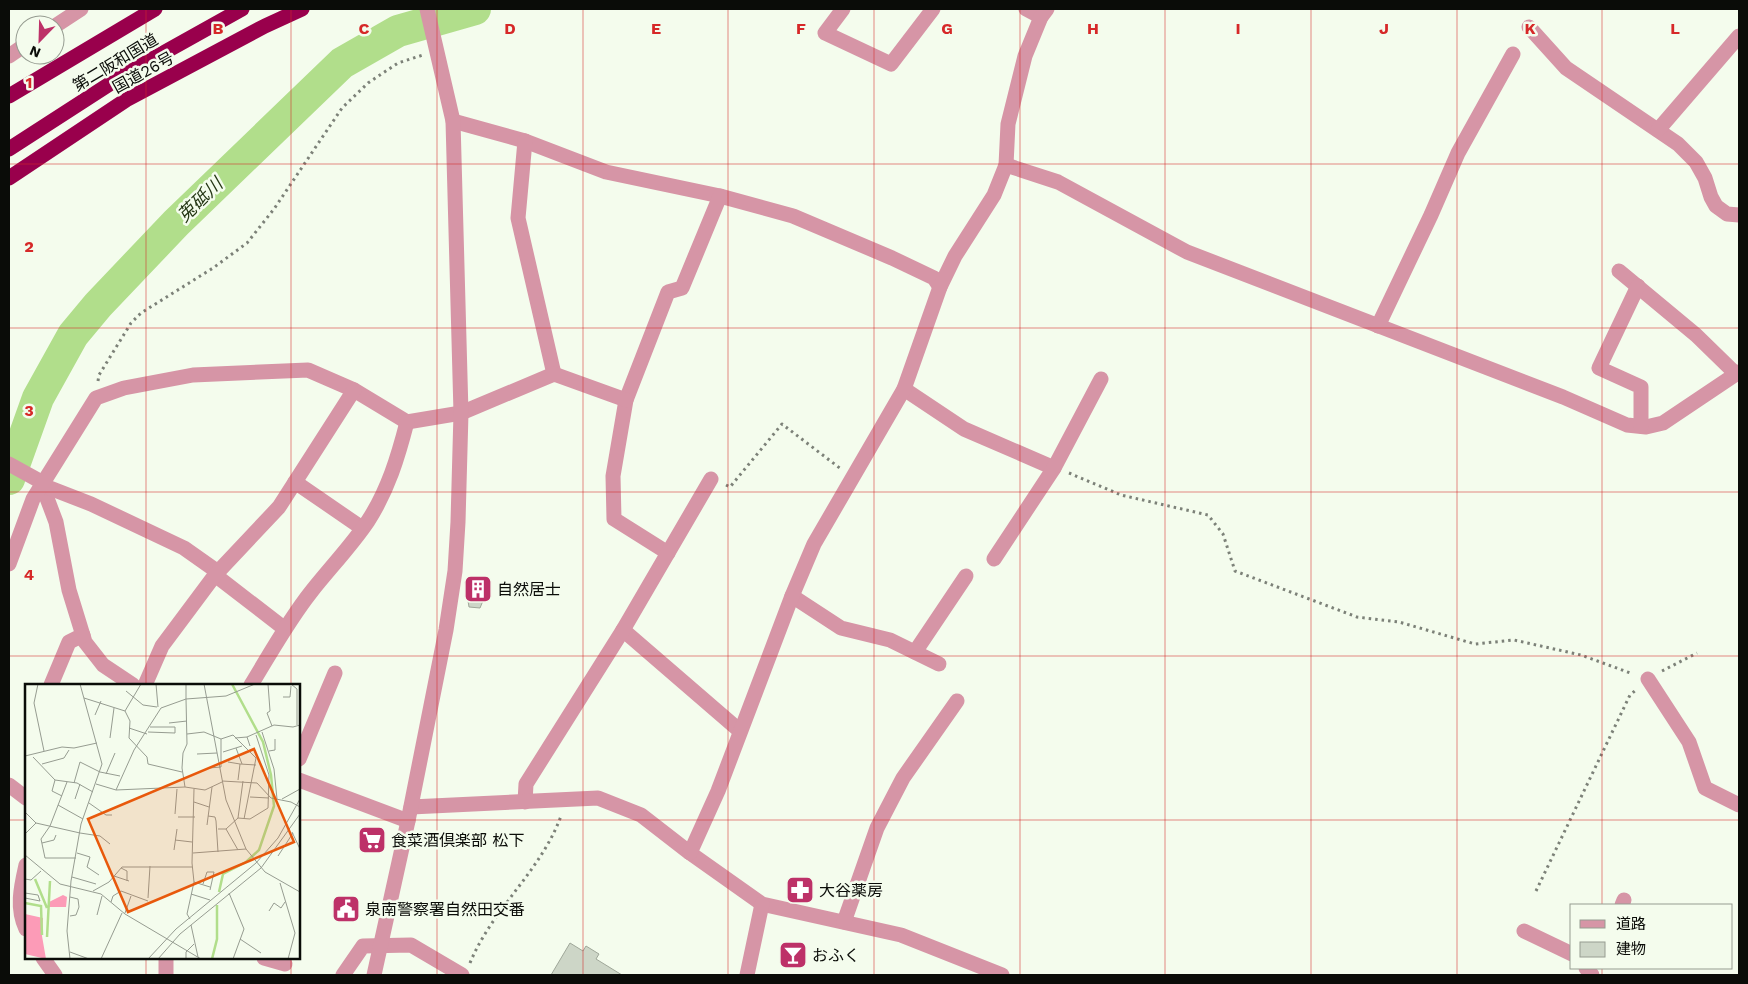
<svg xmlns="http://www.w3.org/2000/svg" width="1748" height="984" viewBox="0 0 1748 984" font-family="'Work Sans','Noto Sans JP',sans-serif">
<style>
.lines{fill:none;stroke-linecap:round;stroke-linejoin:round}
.river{stroke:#b1de8b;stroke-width:32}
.building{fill:#cdd6c7;stroke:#9fa799}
.path{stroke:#7c8178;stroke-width:3;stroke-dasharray:2.5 4;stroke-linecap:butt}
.minor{stroke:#d695a6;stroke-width:15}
.highway{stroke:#99004c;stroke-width:15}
.grid{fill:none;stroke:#d62828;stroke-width:1;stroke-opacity:0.55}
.labels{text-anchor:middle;stroke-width:5;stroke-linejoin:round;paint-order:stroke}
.street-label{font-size:16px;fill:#0a0c08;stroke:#f4fced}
.poi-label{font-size:16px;fill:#0a0c08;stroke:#f4fced;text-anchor:start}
.water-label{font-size:18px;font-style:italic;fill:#243614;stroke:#f4fced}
.inset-river{fill:none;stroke:#b1de8b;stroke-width:2.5}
.inset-road{fill:none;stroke:#969c91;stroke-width:1}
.view{fill:#e8590c;fill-opacity:0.15;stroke:#e8590c;stroke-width:2.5}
.inset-edge{fill:none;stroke:#0a0c08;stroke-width:2.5}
.grid-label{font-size:16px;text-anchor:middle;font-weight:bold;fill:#d62828;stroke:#f4fced;stroke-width:5;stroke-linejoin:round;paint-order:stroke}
</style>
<rect width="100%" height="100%" fill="#f4fced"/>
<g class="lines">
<path class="river" d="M9,479L38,398L73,335L98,305L176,223L342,63L398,31L475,9"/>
</g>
<g class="building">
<path d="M465,582L489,586L480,608L469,607Z"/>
<path d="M570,943L583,951L586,946L599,954L596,959L622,975H551Z"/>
</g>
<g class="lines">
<g class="path">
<path d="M98,381L99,375L131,323L141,313L213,268L247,243L274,209L342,108L368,83L398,63L423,55"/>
<path d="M1069,473L1121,495L1208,515L1223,534L1235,571L1357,617L1399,622L1475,644L1514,640L1581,655L1633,674"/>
<path d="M726,485L730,487L782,424L841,469"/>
<path d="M1662,671L1697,653"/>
<path d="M1536,891L1630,695L1637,689"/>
<path d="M470,963C492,909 541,871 561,816"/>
</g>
<g class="minor">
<path d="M843,9L825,33L891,64L933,9"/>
<path d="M1026,9L1041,17"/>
<path d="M55,26L81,9"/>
<path d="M1529,27L1566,68L1678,144L1696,162L1705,178L1711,197L1716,206L1727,214L1739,215"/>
<path d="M9,56L25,45"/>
<path d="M453,121L525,141L606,172L720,196L793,216L892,258L934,278L940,287"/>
<path d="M1658,130L1739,36"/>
<path d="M525,141L518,218L554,374"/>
<path d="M1006,165L1058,182L1187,252L1563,397L1627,425L1646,427L1663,423L1739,372"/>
<path d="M1619,271L1696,335L1736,374"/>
<path d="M1638,286L1599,368L1641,387V426"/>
<path d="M1378,326L1431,215L1458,153L1513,54"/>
<path d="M904,389L964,429L1054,468"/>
<path d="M9,464L38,480L42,485L56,522L69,590L85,642L103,665L133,685"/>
<path d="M295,482L362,528"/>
<path d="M42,485L91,504L184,548L218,572"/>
<path d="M668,553L614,519L613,476L626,400L668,292L682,288L720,196"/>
<path d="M994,559L1054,468L1101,379"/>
<path d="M9,564L33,499L96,398L124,388L193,375L308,370L354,390L407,422L461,413L554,374L626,400"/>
<path d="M215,575L285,629"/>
<path d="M792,596L841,628L890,640L939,664"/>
<path d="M623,630L740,731"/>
<path d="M915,652L966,576"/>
<path d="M1648,679L1689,742L1705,788L1739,805"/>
<path d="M51,685L69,642L83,635"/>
<path d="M145,685L162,646L215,575L279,507L354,390"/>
<path d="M251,685C270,654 288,621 311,592C329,569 352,545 368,521C388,490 398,457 407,422"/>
<path d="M299,759L335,673"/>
<path d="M299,780L408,821"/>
<path d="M9,785L26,798"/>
<path d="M525,802L526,784L623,630L711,479"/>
<path d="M411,807L598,798L641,815L690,853L762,904L901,935L1002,975"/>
<path d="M690,853L718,791L792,596L814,544L904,389L940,287L955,256L994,195L1006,165L1008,124L1025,56L1041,17L1047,9"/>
<path d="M26,865C21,887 16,908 26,929"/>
<path d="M1622,905L1624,900"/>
<path d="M844,922L877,828L903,778L957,701"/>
<path d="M1524,931L1572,954"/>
<path d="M43,958L55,975"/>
<path d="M264,958L285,964"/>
<path d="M1586,968L1592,975"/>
<path d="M166,975V958"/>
<path d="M343,975L363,946L411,945L462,975"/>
<path d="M374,975L408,821L446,630L455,571L458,522L461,413L453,121L427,9"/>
<path d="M747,975L762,904"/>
</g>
<g class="highway">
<path d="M9,96L155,9"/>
<path d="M9,149L122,76L242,9"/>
<path d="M9,178L126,100L265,26L302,9"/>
</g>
</g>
<path class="grid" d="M146,9V685M291,9V685M437,9V975M583,9V975M728,9V975M874,9V975M1020,9V975M1165,9V975M1311,9V975M1457,9V975M1602,9V905M9,164H1739M9,328H1739M9,492H1739M9,656H1739M9,820H26M299,820H1739M146,958V975M291,958V975M1602,968V975"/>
<defs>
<symbol id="building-square" viewBox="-11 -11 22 22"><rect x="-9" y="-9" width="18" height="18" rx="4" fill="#bd3168" stroke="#f4fced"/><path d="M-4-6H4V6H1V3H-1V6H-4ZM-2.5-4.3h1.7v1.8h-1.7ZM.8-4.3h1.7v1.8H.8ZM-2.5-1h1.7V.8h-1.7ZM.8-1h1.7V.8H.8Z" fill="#fff"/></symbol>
<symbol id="supermarket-square" viewBox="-11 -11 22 22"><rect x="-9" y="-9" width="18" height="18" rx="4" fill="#bd3168" stroke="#f4fced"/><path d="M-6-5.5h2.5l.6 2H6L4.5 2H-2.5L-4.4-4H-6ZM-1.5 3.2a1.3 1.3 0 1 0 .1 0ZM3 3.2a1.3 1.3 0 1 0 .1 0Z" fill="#fff"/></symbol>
<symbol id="pharmacy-square" viewBox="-11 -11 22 22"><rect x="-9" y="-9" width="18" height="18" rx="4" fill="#bd3168" stroke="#f4fced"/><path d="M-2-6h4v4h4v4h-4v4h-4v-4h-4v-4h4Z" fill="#fff"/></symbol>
<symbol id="civic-square" viewBox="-11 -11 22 22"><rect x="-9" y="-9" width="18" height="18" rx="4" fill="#bd3168" stroke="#f4fced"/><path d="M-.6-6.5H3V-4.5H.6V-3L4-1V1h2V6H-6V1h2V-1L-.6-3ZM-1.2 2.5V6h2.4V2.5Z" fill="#fff"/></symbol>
<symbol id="bar-square" viewBox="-11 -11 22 22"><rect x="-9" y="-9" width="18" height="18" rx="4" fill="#bd3168" stroke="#f4fced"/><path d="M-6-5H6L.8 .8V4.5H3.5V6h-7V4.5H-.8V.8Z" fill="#fff"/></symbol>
</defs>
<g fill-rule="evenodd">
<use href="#building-square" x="462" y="573" width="32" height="32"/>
<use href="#supermarket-square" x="356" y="824" width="32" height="32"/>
<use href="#pharmacy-square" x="784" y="874" width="32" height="32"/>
<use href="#civic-square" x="330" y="893" width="32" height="32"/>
<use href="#bar-square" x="777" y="939" width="32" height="32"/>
</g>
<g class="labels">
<g class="street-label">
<text transform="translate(115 62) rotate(-31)" y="6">第二阪和国道</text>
<text transform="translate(143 72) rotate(-29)" y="6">国道26号</text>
</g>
<g class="poi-label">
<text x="497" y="595">自然居士</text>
<text x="391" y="846">食菜酒倶楽部 松下</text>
<text x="819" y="896">大谷薬房</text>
<text x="365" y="915">泉南警察署自然田交番</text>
<text x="812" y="961">おふく</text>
</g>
<g class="water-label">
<text transform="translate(200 200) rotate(-44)" y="6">莵砥川</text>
</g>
</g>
<g transform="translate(25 684)">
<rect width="275" height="275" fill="#f4fced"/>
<path d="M38,211L42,213L41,223H24V218ZM0,230L18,234L17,252L21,275L0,270Z" fill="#fc9bb7"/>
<path class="inset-river" d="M10,195L22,224M194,208L198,190L221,178L234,166L249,122L246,91L238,58L207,0M0,219L16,222L17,251M22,253L25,197M187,275L192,255V221"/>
<path class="inset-road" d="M13,0L9,19L19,67M131,0L133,23M161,0V15L201,12L230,0M179,0L201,116L221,165L240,188L275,208M243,0L245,27L242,29L247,42M266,0L272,5V41M101,7L118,21L132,23M258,13H265L266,2M59,14L100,27L105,37L104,54L122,73L123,80L157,88M100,27L116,0M70,31L76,17M144,39L162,37M104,44L122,50M123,48L150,49V43H125M237,48L249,85L252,115M162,50L179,48L196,55V83L184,84M222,53L249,41L268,43L275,41M85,54L89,24M210,54L222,53L225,62M196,55L208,51L231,74L219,135M211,64L217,80M244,67L250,66V55M198,68L217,62M172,70L192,69M0,72L37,63L49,64L72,59M8,73L30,96L52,99L68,108M203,78L215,80L213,96M17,80L39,74L44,66M215,80L231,81M75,88L95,92M81,90L90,69M30,96L27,107L37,112M197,97L232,99L246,114L266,118L275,123M42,98L25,142L16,155L20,174H51M49,99L55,78L75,88M71,100L91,106L160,103L180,106L197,98M91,106L109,66L136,24L161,15L162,60L158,69L157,84L160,103M225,113L244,114M50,115L55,100M257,115L275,105M169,118L184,123M64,119L81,131H87M33,121L58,135M0,128L11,139L55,149M150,130L152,105M183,132L190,133L191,137L193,168M153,133H170M213,134L218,97M182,141L187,103M193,145H201L213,134L225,135L243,124L244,91L231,51M201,145L213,166M267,148L275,165M55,149L75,152L85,160M0,150L11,139M150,156L167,158M17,159L29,156L31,151M149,166L152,145M52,169L65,173L62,183L74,191M168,169L221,165M0,171L35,200L76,210L100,230L176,275M253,172L268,149M96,184L102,187V197M89,192L104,197M47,193L71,200M0,195L6,196L16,187M169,198L185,203M255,199L270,249L263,275M178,200L182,188H189L185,206M68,207L84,198L97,183H167M0,209L13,211L15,217L0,214M204,209L219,245L208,275M166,210L185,216M123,214L125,182M86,218L88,212L96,207L123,217M244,227L249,219L256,224L260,218M100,229L106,212M72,231L77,212M45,232L51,231L54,223L53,215L45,213M165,235L162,230L169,198L167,179L169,105M166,241L173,273M215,255L236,269M45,268L64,275M45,275L42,247L46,197L56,140L77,80L55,0M76,275L97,229M123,275L151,245L231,179L253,154L275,115M133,275L155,250L236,184L275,130M161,275V268L169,260"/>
<path class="view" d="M229,65L269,158L103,228L63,135Z"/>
<rect width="275" height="275" class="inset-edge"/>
</g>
<g class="grid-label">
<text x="218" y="34">B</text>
<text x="364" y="34">C</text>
<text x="510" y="34">D</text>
<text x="656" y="34">E</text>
<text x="801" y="34">F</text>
<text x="947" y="34">G</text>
<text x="1093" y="34">H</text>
<text x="1238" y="34">I</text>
<text x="1384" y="34">J</text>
<text x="1530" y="34">K</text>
<text x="1675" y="34">L</text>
<text x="29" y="88">1</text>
<text x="29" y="252">2</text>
<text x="29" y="416">3</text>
<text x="29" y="580">4</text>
</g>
<rect width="1748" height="984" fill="none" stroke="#0a0c08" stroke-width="20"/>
<rect x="1570" y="904" width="162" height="65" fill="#f4fced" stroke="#969c91"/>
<rect x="1580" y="920" width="25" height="8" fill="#d695a6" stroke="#969c91"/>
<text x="1616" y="929" font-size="15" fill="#0a0c08">道路</text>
<rect x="1580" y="942" width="25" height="15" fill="#cdd6c7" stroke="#969c91"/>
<text x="1616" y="954" font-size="15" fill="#0a0c08">建物</text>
<g transform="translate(40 40) rotate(203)"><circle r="24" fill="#f4fced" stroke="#969c91"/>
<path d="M0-4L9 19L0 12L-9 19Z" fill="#bd3168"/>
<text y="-8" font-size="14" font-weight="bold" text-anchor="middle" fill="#0a0c08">N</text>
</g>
</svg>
